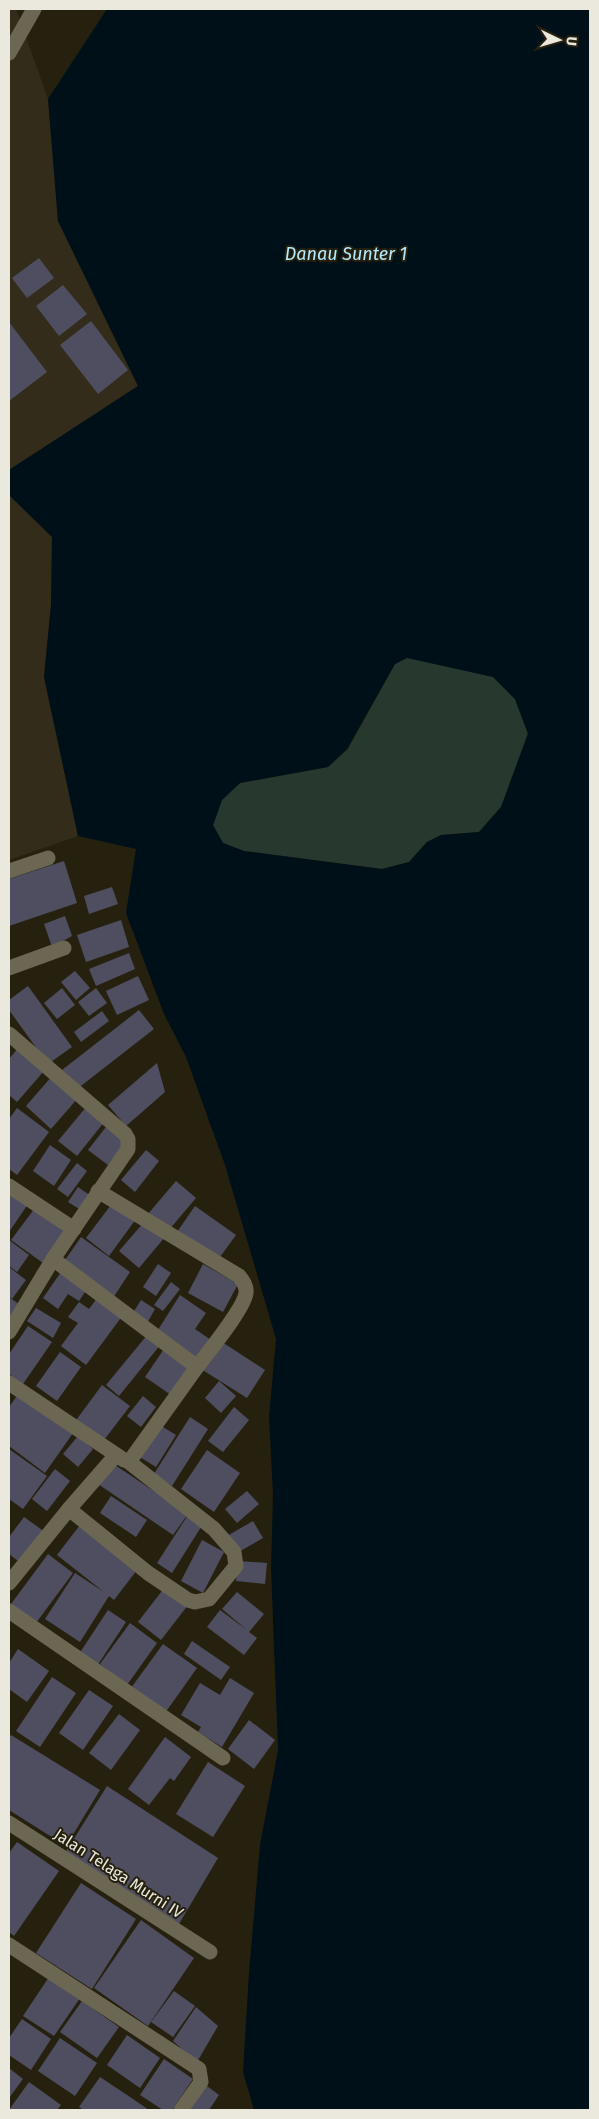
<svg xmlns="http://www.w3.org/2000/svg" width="599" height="2119" viewBox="0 0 599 2119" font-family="'Fira Sans',sans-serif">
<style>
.commercial{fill:#332c1b}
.green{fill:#27392e}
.water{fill:#001018;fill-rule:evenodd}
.building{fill:#4f4e61}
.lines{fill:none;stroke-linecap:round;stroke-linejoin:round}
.minor{stroke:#6c6752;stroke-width:15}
.tertiary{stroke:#6c6752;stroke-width:15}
.labels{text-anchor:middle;stroke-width:4;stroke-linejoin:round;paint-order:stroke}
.street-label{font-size:16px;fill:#ebe8dd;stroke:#26210f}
.water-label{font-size:18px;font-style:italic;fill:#b4eafd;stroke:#26210f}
</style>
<rect width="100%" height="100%" fill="#26210f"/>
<g class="commercial">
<path d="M16,9L48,99L58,221L138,386L9,470V10Z"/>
<path d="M9,495L52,537L51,605L44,677L78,836L9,860Z"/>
</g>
<path class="green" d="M407,657L493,677L515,699L528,733L501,807L479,832L441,835L427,842L409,862L382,869L244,851L223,843L213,825L222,800L240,783L328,767L348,749L395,664Z"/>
<path class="water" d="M107,9H590V2110H254L243,2072L249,1972L260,1845L278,1750L271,1568L273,1494L269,1417L276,1339L225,1165L186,1057L164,1014L126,913L136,849L78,836L44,677L51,605L52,537L9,495V470L138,386L58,221L48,99ZM407,658L493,677L515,699L528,734L501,807L479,832L441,835L427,842L409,862L382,869L244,851L223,843L213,825L222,800L240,783L328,767L347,749L395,664Z"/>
<g class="building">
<path d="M39,258L54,278L27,298L12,278Z"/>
<path d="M63,285L87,314L59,336L36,306Z"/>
<path d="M91,321L128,370L98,394L60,345Z"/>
<path d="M9,322L47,372L9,401Z"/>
<path d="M64,861L77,903L9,926V879Z"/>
<path d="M112,887L118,904L89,914L84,896Z"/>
<path d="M65,916L72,936L52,947L44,924Z"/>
<path d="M121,920L129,947L86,962L77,935Z"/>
<path d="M129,953L135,969L96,986L89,969Z"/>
<path d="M75,971L90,988L76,1000L61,982Z"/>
<path d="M138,976L149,1000L117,1015L106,991Z"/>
<path d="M28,986L72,1047L48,1064L9,1010V1000Z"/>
<path d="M62,988L75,1005L57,1019L44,1003Z"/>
<path d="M96,988L107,1003L89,1016L78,1002Z"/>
<path d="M139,1010L154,1029L77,1089L62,1070Z"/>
<path d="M102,1011L109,1021L81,1042L74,1032Z"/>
<path d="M18,1048L44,1071L17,1102L9,1095V1059Z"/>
<path d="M157,1063L165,1092L126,1126L108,1105Z"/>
<path d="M53,1075L78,1098L51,1129L26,1106Z"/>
<path d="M87,1106L105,1121L77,1156L58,1141Z"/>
<path d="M17,1108L49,1132L17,1175L9,1169V1119Z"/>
<path d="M106,1127L125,1143L108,1165L88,1150Z"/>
<path d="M50,1145L71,1160L54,1186L33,1171Z"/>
<path d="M146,1150L159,1161L135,1192L121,1180Z"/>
<path d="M77,1163L87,1171L68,1197L57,1189Z"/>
<path d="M176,1181L196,1198L168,1231L148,1214Z"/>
<path d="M78,1187L91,1196L81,1210L68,1202Z"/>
<path d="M9,1191L28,1204L9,1232Z"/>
<path d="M114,1201L136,1219L109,1256L86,1238Z"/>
<path d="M195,1206L236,1235L217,1261L177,1232Z"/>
<path d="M35,1208L66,1233L43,1263L11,1240Z"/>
<path d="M145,1221L165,1237L139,1268L119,1251Z"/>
<path d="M81,1237L130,1272L113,1298L63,1263Z"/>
<path d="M9,1240L29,1255L17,1272L9,1266Z"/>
<path d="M158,1264L171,1273L156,1296L143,1287Z"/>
<path d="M203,1264L238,1284L223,1312L188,1293Z"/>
<path d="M9,1267L26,1280L12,1299L9,1296Z"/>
<path d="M61,1272L87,1289L79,1301L68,1294L58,1309L43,1298Z"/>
<path d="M171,1282L180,1289L163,1311L154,1305Z"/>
<path d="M180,1295L206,1313L195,1329L211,1340L197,1360L156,1333Z"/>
<path d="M9,1297L23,1307L9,1328Z"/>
<path d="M98,1297L123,1315L86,1365L61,1346L78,1323L68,1317L79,1302L89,1309Z"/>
<path d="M141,1300L155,1309L146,1325L131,1316Z"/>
<path d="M36,1308L61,1323L53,1338L27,1321Z"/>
<path d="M28,1326L52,1342L23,1384L9,1374V1354Z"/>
<path d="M148,1334L161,1344L119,1396L106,1385Z"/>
<path d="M219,1340L265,1370L247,1398L201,1369Z"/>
<path d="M164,1349L190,1368L171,1395L145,1377Z"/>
<path d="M60,1352L81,1367L57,1401L36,1386Z"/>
<path d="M219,1381L236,1396L221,1413L205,1398Z"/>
<path d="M102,1385L130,1406L101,1444L74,1423Z"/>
<path d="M19,1393L73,1433L45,1473L9,1446V1407Z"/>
<path d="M143,1396L156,1407L141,1427L127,1416Z"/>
<path d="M234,1407L249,1420L223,1452L208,1441Z"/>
<path d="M190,1417L208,1429L172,1486L154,1474Z"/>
<path d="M158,1424L176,1435L156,1467L138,1456Z"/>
<path d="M78,1436L93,1449L78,1467L63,1454Z"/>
<path d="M9,1449L47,1476L23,1509L9,1499Z"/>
<path d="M207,1450L240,1473L214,1512L181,1489Z"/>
<path d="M112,1463L188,1514L173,1535L98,1484Z"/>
<path d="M55,1469L70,1481L47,1511L32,1499Z"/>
<path d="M247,1491L259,1504L237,1523L225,1509Z"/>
<path d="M111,1496L147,1520L136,1537L100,1513Z"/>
<path d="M188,1515L203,1524L172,1573L157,1563Z"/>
<path d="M24,1517L45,1532L22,1564L9,1554V1537Z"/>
<path d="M253,1521L263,1538L237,1553L227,1536Z"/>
<path d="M80,1525L137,1570L114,1600L109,1596L80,1642L45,1619L75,1573L104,1592L57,1555Z"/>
<path d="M202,1540L224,1552L203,1593L181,1581Z"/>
<path d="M48,1554L73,1573L36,1623L11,1604Z"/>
<path d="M238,1561L267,1563L265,1584L236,1581Z"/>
<path d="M165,1587L188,1605L161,1640L138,1622Z"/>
<path d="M237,1592L264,1614L249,1632L257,1638L244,1655L207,1627L220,1610L247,1630L222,1609Z"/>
<path d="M108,1610L126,1622L97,1666L79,1654Z"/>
<path d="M130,1623L157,1643L127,1685L100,1664Z"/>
<path d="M192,1641L230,1667L221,1680L184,1654Z"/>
<path d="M163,1644L197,1668L165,1713L131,1688Z"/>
<path d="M18,1649L49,1671L27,1702L9,1689V1663Z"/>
<path d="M52,1677L76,1693L40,1747L16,1731Z"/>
<path d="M230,1678L254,1693L222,1747L198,1732L201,1727L181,1715L200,1683L220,1695Z"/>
<path d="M89,1690L113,1706L83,1750L59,1733Z"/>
<path d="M119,1714L140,1730L111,1770L89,1753Z"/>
<path d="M249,1720L275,1740L254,1769L228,1749Z"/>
<path d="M11,1735L100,1790L66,1846L9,1810V1738Z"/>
<path d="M165,1737L191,1757L174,1781L170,1778L149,1805L128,1789Z"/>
<path d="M208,1762L245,1786L213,1837L176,1814Z"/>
<path d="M107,1786L218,1858L179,1924L65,1853Z"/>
<path d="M17,1842L59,1871L14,1936L9,1932V1853Z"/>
<path d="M81,1883L136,1919L92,1989L36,1953Z"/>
<path d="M141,1920L194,1958L148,2026L94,1988Z"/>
<path d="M49,1977L80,1998L54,2036L23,2016Z"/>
<path d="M174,1991L195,2006L173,2037L151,2022Z"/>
<path d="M82,2001L119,2027L97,2058L60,2032Z"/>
<path d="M196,2007L218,2026L197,2062L173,2041Z"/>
<path d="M22,2019L51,2039L31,2070L9,2055V2038Z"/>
<path d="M127,2035L160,2058L140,2088L107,2065Z"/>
<path d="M60,2038L97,2063L75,2096L38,2071Z"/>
<path d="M164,2059L193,2079L172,2110H163L140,2095Z"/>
<path d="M9,2068L23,2079L9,2098Z"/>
<path d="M100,2077L133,2099L149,2110H84L79,2107Z"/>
<path d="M29,2082L61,2105L57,2110H9Z"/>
<path d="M203,2083L219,2095L209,2110H185Z"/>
</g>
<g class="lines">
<g class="minor">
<path d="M9,871L48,858"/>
<path d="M9,968L64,948"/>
<path d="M9,1034L125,1134L128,1139V1149L53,1259L9,1332"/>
<path d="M9,1186L74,1229"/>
<path d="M98,1191L239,1276C243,1281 247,1286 246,1293C244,1309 208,1352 197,1367"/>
<path d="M53,1259L197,1367L129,1462L214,1529L234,1552L236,1566L209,1599L195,1602L188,1600L148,1573L69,1509L116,1455"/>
<path d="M9,1383L124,1460"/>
<path d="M9,1583L69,1509"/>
<path d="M9,1611L223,1758"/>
<path d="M9,1823L210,1952"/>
<path d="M9,1945L199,2069L201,2082L181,2110"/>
</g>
<path class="tertiary" d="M9,53L34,9"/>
</g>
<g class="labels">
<g class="street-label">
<text transform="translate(119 1873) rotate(33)" y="6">Jalan Telaga Murni IV</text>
</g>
<g class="water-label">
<text x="346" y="260">Danau Sunter 1</text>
</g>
</g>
<rect width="599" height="2119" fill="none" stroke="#ebe8dd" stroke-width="20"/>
<g transform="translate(559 40) rotate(95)" stroke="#26210f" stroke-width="4" paint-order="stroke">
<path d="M0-4L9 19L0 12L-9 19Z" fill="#ebe8dd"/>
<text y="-8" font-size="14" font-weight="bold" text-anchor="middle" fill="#ebe8dd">U</text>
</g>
</svg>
